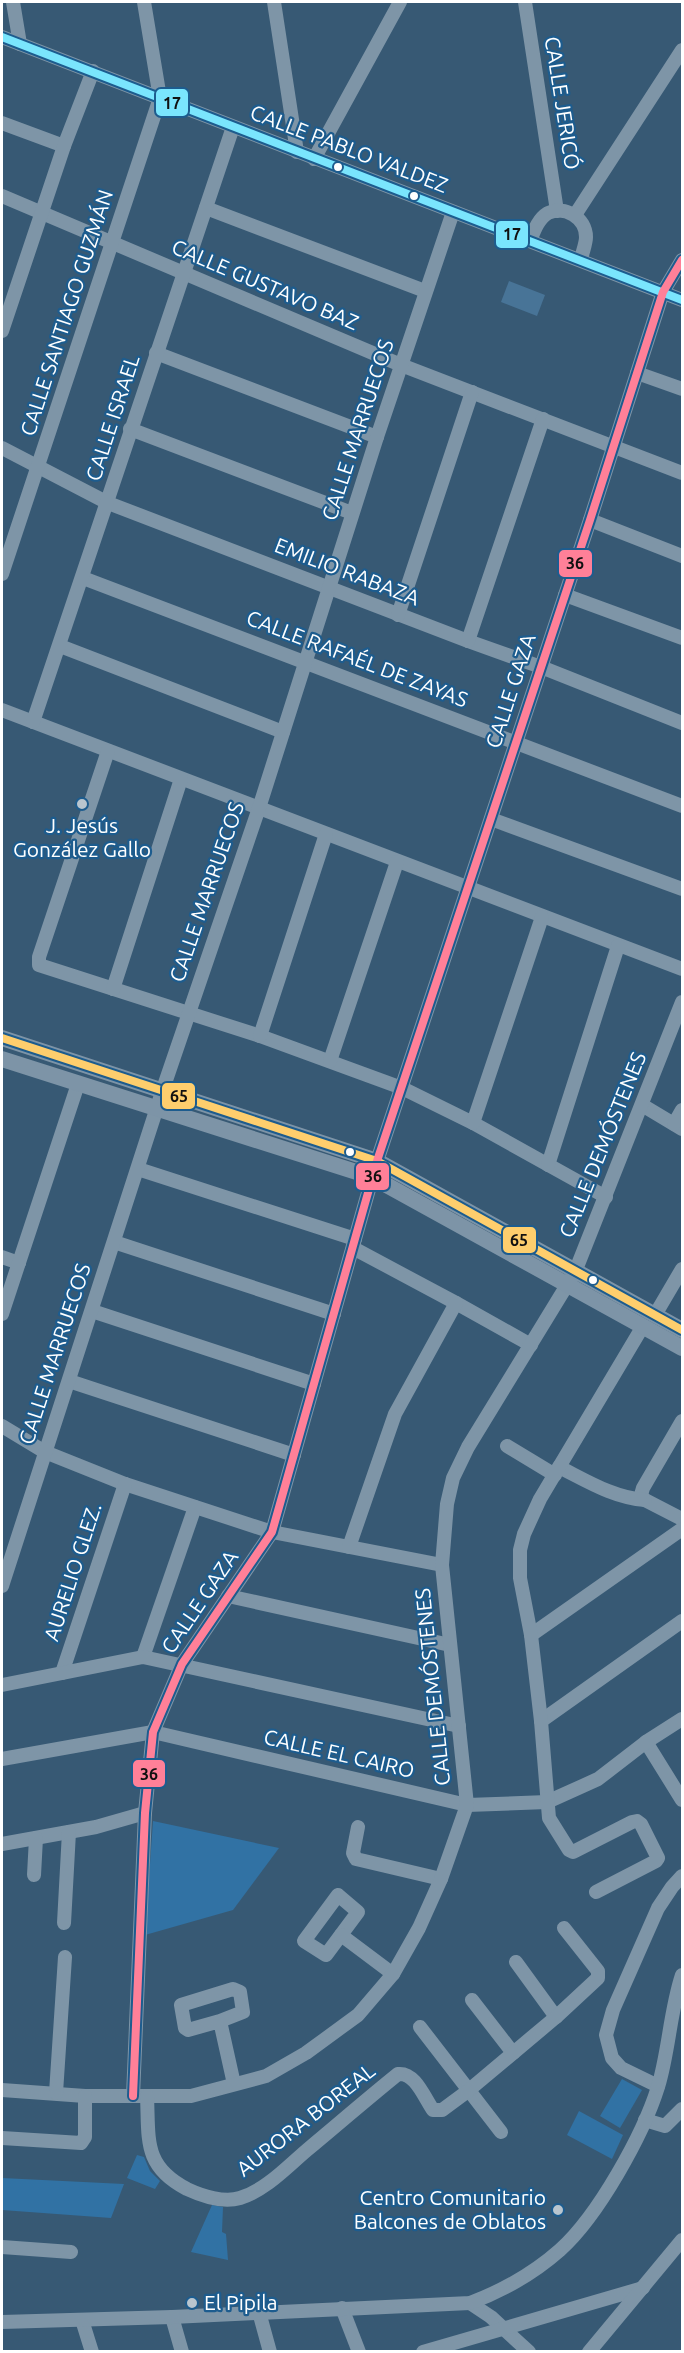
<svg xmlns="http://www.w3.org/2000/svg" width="684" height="2353" viewBox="0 0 684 2353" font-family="Ubuntu,sans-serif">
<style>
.green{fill:#3172a4}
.water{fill:#487497}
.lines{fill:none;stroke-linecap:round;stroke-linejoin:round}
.minor{stroke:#7e95a7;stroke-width:14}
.major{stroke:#7d94a7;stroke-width:16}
.bus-1-casing{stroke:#1d5c8e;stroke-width:12}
.bus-2-casing{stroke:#1d5c8e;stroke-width:12}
.bus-3-casing{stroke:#1d5c8e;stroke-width:12}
.bus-1{stroke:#fece6d;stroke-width:8}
.bus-2{stroke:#7ae5fd;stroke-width:8}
.bus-3{stroke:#ff8098;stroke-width:8}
.bus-dot{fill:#fff;stroke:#1d5c8e;stroke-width:2}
.poi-dot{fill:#b9c5ce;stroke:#1d5c8e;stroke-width:2}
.labels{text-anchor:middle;stroke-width:4.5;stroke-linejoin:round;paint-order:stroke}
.street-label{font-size:21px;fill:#fff;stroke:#1d5c8e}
.poi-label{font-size:21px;fill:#fff;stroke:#1d5c8e}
.line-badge{stroke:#1d5c8e;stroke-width:2}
.pale-badge-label{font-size:16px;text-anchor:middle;font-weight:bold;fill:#111}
</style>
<rect width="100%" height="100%" fill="#375974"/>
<g class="green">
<path d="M153,1821L279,1848L233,1910L145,1935Z"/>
<path d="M622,2079L642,2090L620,2128L600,2116Z"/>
<path d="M579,2111L623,2135L612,2159L567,2135Z"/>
<path d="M137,2155L144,2157L150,2171L160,2181L155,2189L127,2178Z"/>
<path d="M2,2178L124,2184L111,2218L2,2210Z"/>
<path d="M212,2205L223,2207L222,2232L226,2234L228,2260L191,2252Z"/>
</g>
<path class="water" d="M509,281L545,295L537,316L501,302Z"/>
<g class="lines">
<g class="minor">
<path d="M13,2L20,44"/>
<path d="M274,2L297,152"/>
<path d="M525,2L557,211"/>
<path d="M2,37L682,300"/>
<path d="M2,123L64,146"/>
<path d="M314,159L400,2"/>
<path d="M2,196L401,365L682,473"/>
<path d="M206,208L425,291"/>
<path d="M575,215L682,50"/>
<path d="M530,241C534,231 538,219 548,213C565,205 586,218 586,237C586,244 582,253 581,260"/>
<path d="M2,331L64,146L93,71"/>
<path d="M156,353L377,437"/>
<path d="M637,373L682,389"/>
<path d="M130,429L352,513"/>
<path d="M2,448L108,503L468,641L541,667L682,723"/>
<path d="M590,520L682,556"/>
<path d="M2,574L160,98L144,2"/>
<path d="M83,578L682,806"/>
<path d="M565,595L682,638"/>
<path d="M398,615L472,392"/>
<path d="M468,641L543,419"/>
<path d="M60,646L283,732"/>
<path d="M2,710L682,969"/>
<path d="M33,722L233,127"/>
<path d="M108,751L39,957V965L260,1036L402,1088L473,1123L606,1197"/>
<path d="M491,819L682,889"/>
<path d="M113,989L181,779"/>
<path d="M260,1036L326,834"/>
<path d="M330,1061L397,862"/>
<path d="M642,1105L682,1129"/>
<path d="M473,1123L542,917"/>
<path d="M674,1124L682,1110"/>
<path d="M548,1165L618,946"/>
<path d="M138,1169L355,1239"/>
<path d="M114,1242L334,1314"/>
<path d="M353,1248L456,1303L531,1345"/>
<path d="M2,1257L19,1263"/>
<path d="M92,1311L314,1384"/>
<path d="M2,1314L78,1084"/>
<path d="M655,1315L682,1269"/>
<path d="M69,1381L294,1455"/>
<path d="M682,1421L643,1488L641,1495L645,1500L682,1519"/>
<path d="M2,1426L45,1452L125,1484L272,1532L442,1565"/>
<path d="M507,1446L555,1475"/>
<path d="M559,1467C587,1481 614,1498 645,1500"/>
<path d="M349,1547L395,1414L456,1303"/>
<path d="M2,1586L163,1089L259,808L377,437L453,212"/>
<path d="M228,1596L450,1645"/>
<path d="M531,1635L682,1529"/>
<path d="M143,1657L195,1507"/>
<path d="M62,1673L125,1484"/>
<path d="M2,1685L143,1657L459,1726"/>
<path d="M541,1721L682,1621"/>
<path d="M646,1742L682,1800"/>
<path d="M2,1759L153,1732L467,1805L547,1802L598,1779L646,1742L682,1719"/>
<path d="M358,1827L353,1853L356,1859L441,1879"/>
<path d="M2,1844L96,1827L145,1813"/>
<path d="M34,1875L36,1838"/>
<path d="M596,1892L656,1861L658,1858L641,1824L637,1821L632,1822L573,1852L569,1850L549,1818L541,1721L531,1635L520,1578V1550L524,1534L540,1499L643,1326"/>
<path d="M338,1895L358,1912L326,1955L304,1941Z"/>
<path d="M64,1923L69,1832"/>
<path d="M341,1935L393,1974"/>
<path d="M516,1962L556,2017"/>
<path d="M472,2000L513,2053"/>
<path d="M220,2021L188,2030L185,2028L181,2005L233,1989L240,1992L243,2012L220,2021L234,2084"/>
<path d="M420,2027L501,2132"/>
<path d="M658,2086L621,2068L612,2058L606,2035L613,2010L658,1908L672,1887L682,1876"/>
<path d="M2,2090L85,2096H191L266,2076L306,2053L358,2015L393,1974L419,1928L441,1879L467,1805L442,1565L447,1504L453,1478L468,1447L575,1272L682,1002"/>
<path d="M56,2093L65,1957"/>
<path d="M133,2096L145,1813L153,1732L182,1664L272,1532L377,1161L590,520L663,292L682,260"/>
<path d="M147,2096C149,2140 143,2166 187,2189C202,2196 224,2203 240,2198C266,2190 287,2167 307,2150C337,2125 367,2099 398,2074C415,2072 424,2097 433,2110H442L469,2090L556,2017L598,1978V1971L564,1928"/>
<path d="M645,2120L665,2126L682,2109"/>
<path d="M2,2138L81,2143L85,2137V2096"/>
<path d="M2,2247L71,2252"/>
<path d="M470,2303L491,2317L529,2352"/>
<path d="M342,2308L359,2352"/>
<path d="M259,2312L270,2352"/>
<path d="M172,2317L182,2352"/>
<path d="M82,2320L92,2352"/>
<path d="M2,2322L172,2317L470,2303C502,2291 534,2273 560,2250C598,2216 643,2135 658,2087C669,2051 670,2011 682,1975"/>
<path d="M423,2352L643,2288"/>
<path d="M589,2352L682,2240"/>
</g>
<g class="major">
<path d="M2,1038L377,1161L682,1330"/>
<path d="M2,1059L372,1177L682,1348"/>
</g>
<defs>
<path id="bus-1" d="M2,1038L377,1161L682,1330"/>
<path id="bus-2" d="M2,37L682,300"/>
<path id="bus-3" d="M133,2096L145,1813L153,1732L182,1664L272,1532L377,1161L590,520L663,292L682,260"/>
</defs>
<use href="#bus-1" class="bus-1-casing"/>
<use href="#bus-2" class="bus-2-casing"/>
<use href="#bus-3" class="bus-3-casing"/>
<use href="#bus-1" class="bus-1"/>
<use href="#bus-2" class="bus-2"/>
<use href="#bus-3" class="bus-3"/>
</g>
<g class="bus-dot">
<circle cx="338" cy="167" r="5"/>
<circle cx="414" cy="196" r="5"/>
<circle cx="350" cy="1152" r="5"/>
<circle cx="593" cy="1280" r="5"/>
</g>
<g class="poi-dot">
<circle cx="82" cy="804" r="6"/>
<circle cx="558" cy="2210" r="6"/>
<circle cx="192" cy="2303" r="6"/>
</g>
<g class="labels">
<g class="street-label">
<text transform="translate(562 103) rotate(81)" y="7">CALLE JERICÓ</text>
<text transform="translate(349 149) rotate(21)" y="7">CALLE PABLO VALDEZ</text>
<text transform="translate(265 285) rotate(23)" y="7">CALLE GUSTAVO BAZ</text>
<text transform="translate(67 313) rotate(-72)" y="7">CALLE SANTIAGO GUZMÁN</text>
<text transform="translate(113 418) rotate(-72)" y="7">CALLE ISRAEL</text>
<text transform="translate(358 430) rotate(-72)" y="7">CALLE MARRUECOS</text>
<text transform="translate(347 572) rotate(21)" y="7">EMILIO RABAZA</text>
<text transform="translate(357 659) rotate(21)" y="7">CALLE RAFAÉL DE ZAYAS</text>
<text transform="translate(511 691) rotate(-72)" y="7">CALLE GAZA</text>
<text transform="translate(207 892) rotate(-71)" y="7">CALLE MARRUECOS</text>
<text transform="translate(603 1145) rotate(-68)" y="7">CALLE DEMÓSTENES</text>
<text transform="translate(55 1354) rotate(-72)" y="7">CALLE MARRUECOS</text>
<text transform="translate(73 1572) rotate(-72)" y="7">AURELIO GLEZ.</text>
<text transform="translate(200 1602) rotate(-56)" y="7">CALLE GAZA</text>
<text transform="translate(433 1687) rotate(-96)" y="7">CALLE DEMÓSTENES</text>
<text transform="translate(339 1754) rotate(13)" y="7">CALLE EL CAIRO</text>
<text transform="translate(306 2120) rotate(-38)" y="7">AURORA BOREAL</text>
</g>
<g class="poi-label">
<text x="82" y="833">J. Jesús<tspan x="82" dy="24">González Gallo</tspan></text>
<text x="546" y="2205" text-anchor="end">Centro Comunitario<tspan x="546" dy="24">Balcones de Oblatos</tspan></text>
<text x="204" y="2310" text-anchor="start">El Pipila</text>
</g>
</g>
<g class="line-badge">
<rect x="155" y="88" width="34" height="29" rx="6" fill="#7ae5fd"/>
<rect x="495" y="220" width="34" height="29" rx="6" fill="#7ae5fd"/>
<rect x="558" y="549" width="35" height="29" rx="6" fill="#ff8098"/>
<rect x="161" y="1082" width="35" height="28" rx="6" fill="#fece6d"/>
<rect x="355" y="1162" width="35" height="29" rx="6" fill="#ff8098"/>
<rect x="502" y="1226" width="35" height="28" rx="6" fill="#fece6d"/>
<rect x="132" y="1759" width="34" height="29" rx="6" fill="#ff8098"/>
</g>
<g class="pale-badge-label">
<text x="172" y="109">17</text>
<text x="512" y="240">17</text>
<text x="575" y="569">36</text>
<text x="179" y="1102">65</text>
<text x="373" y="1182">36</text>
<text x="519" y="1246">65</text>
<text x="149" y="1780">36</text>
</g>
<rect width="684" height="2353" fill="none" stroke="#ffffff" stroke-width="6"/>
</svg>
